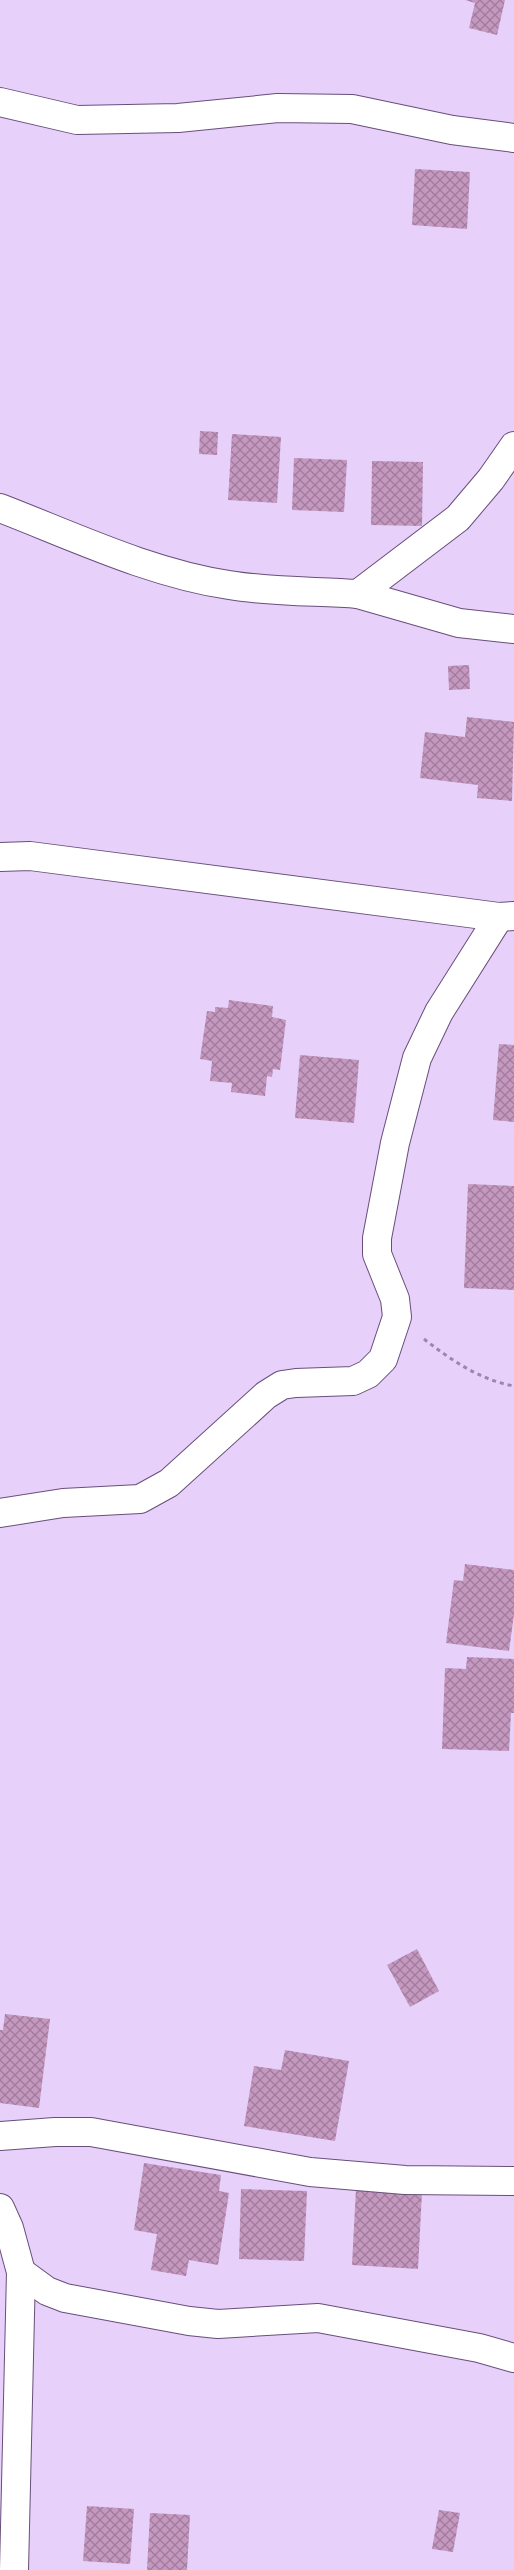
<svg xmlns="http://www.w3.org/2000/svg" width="514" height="2570" viewBox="0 0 514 2570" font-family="Commissioner,sans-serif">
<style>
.building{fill:url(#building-cross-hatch)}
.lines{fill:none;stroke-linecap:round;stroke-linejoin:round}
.minor-casing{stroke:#684f7b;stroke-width:30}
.path{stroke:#9b88a9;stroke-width:3;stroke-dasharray:4 4;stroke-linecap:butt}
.minor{stroke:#fff;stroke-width:28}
</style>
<defs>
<pattern id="building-cross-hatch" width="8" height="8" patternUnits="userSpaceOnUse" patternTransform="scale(1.25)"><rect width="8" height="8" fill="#c598c0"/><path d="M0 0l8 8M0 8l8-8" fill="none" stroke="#a07b9c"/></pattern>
</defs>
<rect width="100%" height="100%" fill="#e7d0fa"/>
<g class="building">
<path d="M465,0H505L497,35L469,28L475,3Z"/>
<path d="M415,169L470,172L467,229L412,225Z"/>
<path d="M200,431L218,432L217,455L199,454Z"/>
<path d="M232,434L281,437L277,503L228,500Z"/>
<path d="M294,458L347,460L344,512L292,510Z"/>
<path d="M372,461L423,462L422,526L371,525Z"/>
<path d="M469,665L470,689L449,690L448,666Z"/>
<path d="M467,717L514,722L512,801L477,798L478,785L420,778L425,732L465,737Z"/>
<path d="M229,1000L273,1006L272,1017L286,1020L280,1070L273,1069L272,1077L267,1076L265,1096L231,1092L232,1083L210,1081L212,1061L200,1059L207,1011L215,1012V1007L228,1008Z"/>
<path d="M499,1044L514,1045V1122L493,1120Z"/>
<path d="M300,1055L359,1060L354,1123L295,1118Z"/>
<path d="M468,1184L514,1186V1290L464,1288Z"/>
<path d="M465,1564L514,1570V1614L509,1651L446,1643L454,1580L463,1581Z"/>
<path d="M467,1657L514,1659V1713H511L509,1751L442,1749L445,1668L466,1669Z"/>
<path d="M417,1949L439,1991L410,2007L387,1965Z"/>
<path d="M5,2014L50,2019L39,2108L0,2103V2030H3Z"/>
<path d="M285,2050L349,2061L335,2141L244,2126L254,2066L281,2070Z"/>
<path d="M144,2163L221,2175L219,2191L229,2193L218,2265L189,2260L186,2276L151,2270L157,2234L134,2230Z"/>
<path d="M356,2188L422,2192L418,2269L352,2265Z"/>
<path d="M241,2189L307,2191L304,2261L239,2259Z"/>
<path d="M87,2506L134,2509L130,2564L83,2561Z"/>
<path d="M439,2510L460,2513L453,2552L432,2549Z"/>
<path d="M150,2513L190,2515L187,2570H147Z"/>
</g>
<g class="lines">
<defs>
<g id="minor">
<path d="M0,102L77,120L178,118L278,108L352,109L452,130L514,138"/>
<path d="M0,508C75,537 150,573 229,585C271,592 316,591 358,594L458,518L491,479L514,446"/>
<path d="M358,594L459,623L514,629"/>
<path d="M0,857L30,856L499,917L514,916"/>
<path d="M0,1513L63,1503L140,1499L169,1483L266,1395L282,1385L296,1383L353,1381L368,1374L383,1359L397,1317L395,1299L377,1254V1238L395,1143L417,1058L439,1012L499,917"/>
<path d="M0,2136L55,2132H91L310,2172L405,2180L514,2181"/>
<path d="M0,2208L9,2228L21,2272L14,2570"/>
<path d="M21,2272L47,2291L65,2298L189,2321L218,2324L318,2318L479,2348L514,2358"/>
</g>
</defs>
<use href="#minor" class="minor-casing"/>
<path class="path" d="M424,1339C451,1360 480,1380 514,1386"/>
<use href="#minor" class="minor"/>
</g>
</svg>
